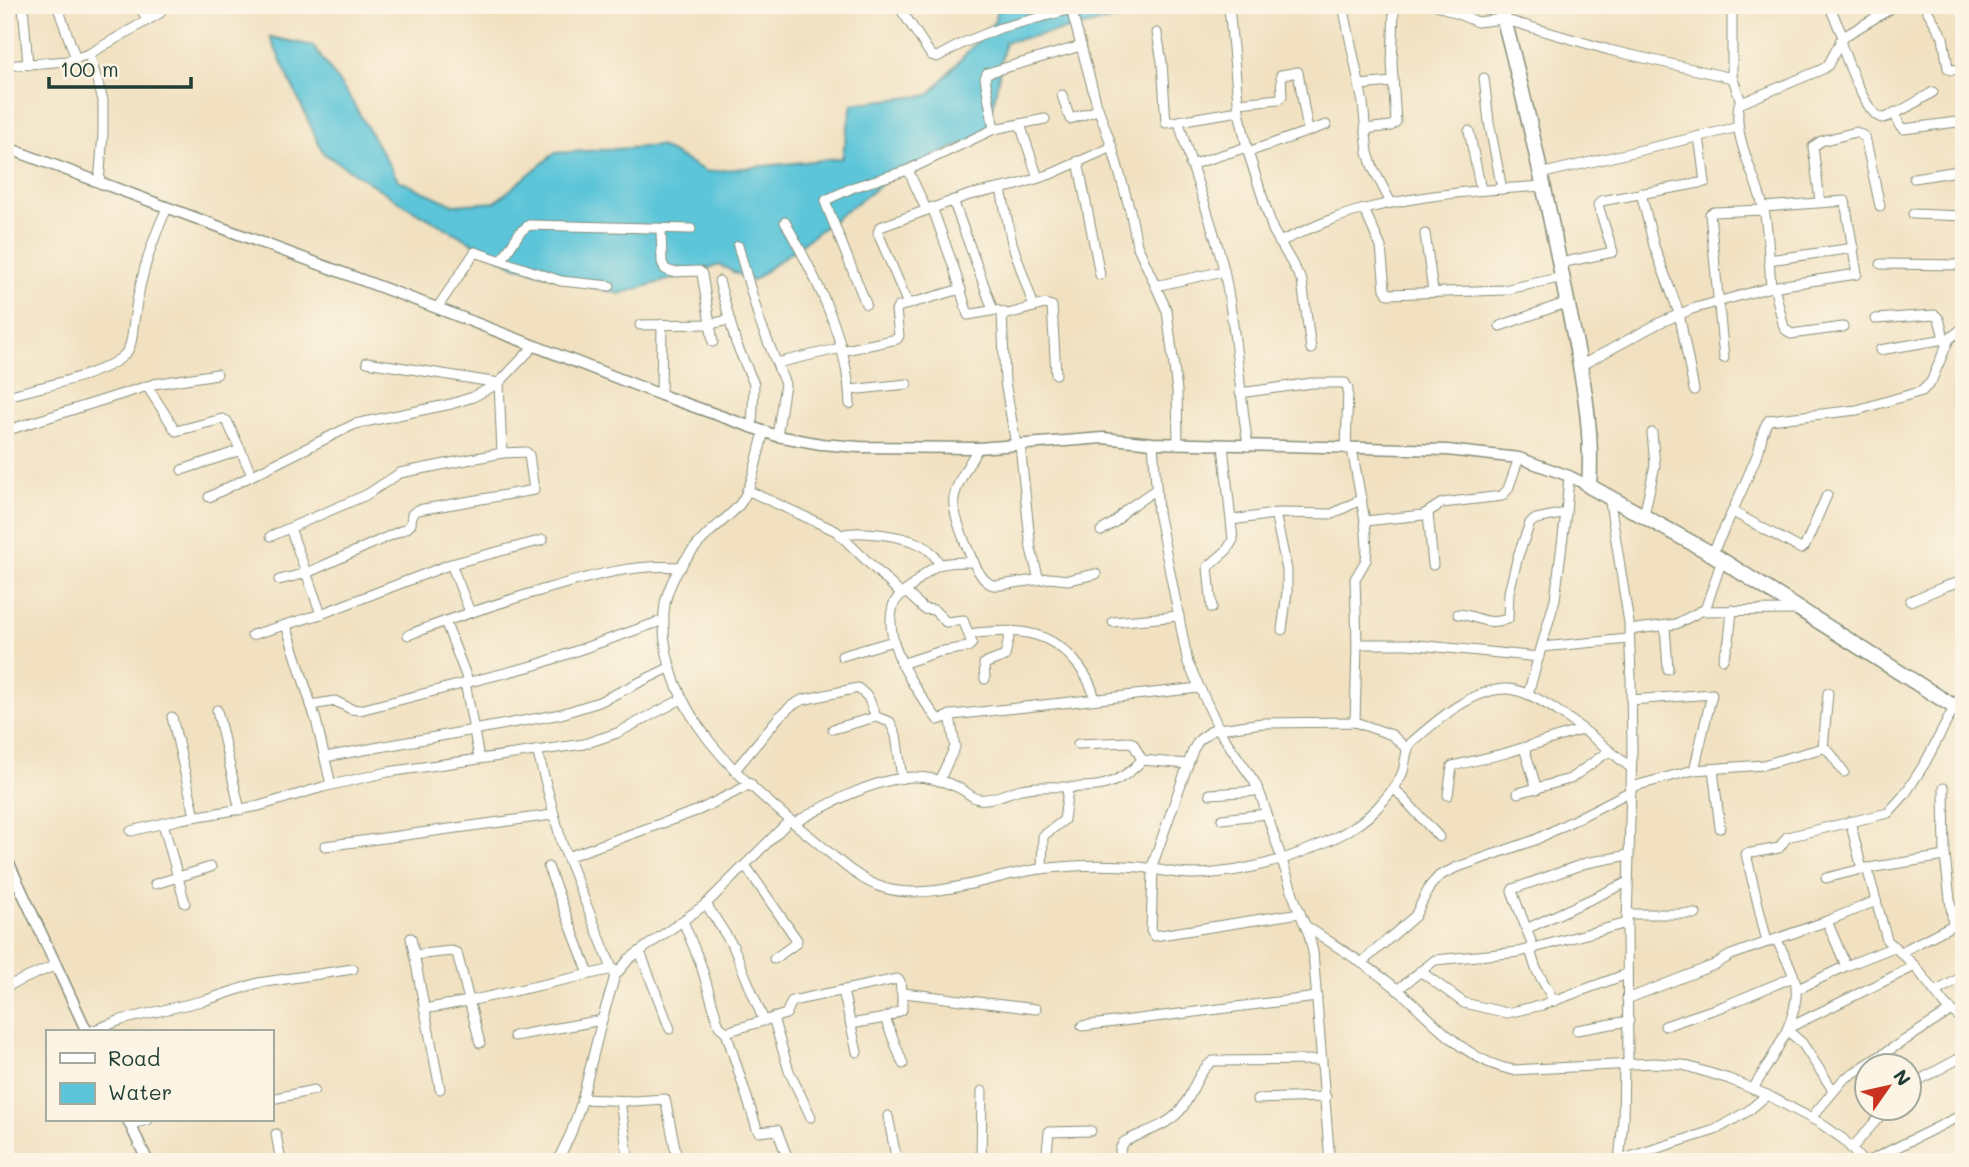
<svg xmlns="http://www.w3.org/2000/svg" width="1969" height="1167" viewBox="0 0 1969 1167" font-family="Mali,sans-serif">
<style>
.water{fill:#5cc5d9;stroke:#3e8186;stroke-width:2}
.lines{fill:none;stroke-linecap:round;stroke-linejoin:round}
.minor-casing{stroke:#888f7a;stroke-width:11}
.tertiary-casing{stroke:#888f7a;stroke-width:13}
.primary-casing{stroke:#888f7a;stroke-width:17}
.minor{stroke:#fff;stroke-width:9}
.tertiary{stroke:#fff;stroke-width:10}
.primary{stroke:#fff;stroke-width:14}
</style>
<rect width="100%" height="100%" fill="#fcf5e5"/>
<filter id="ink" filterUnits="userSpaceOnUse"><feTurbulence type="fractalNoise" baseFrequency=".0143" numOctaves="2"/><feDisplacementMap in="SourceGraphic" scale="14" xChannelSelector="R" yChannelSelector="G"/><feConvolveMatrix kernelMatrix="1 2 1 2 8 2 1 2 1" color-interpolation-filters="sRGB"/></filter>
<filter id="wash" filterUnits="userSpaceOnUse"><feTurbulence type="fractalNoise" baseFrequency=".00686" numOctaves="4" result="noise"/><feDisplacementMap in="SourceGraphic" scale="28" xChannelSelector="R" yChannelSelector="G"/><feGaussianBlur stdDeviation="1.57" result="paint"/><feColorMatrix in="noise" values="0 0 0 0 0 0 0 0 0 0 0 0 0 0 0 0 0 1.4 0 .05"/><feComposite in="paint" operator="in"/></filter>
<g filter="url(#wash)">
<rect width="100%" height="100%" fill="#f1e1c1"/>
<path class="water" d="M997,5H1149L1142,14L1005,42L988,133L898,172L752,281L720,265L619,294L513,265L411,209L323,153L270,37L313,46L350,98L398,180L454,205L495,202L555,153L659,146L707,172L842,158L852,104L929,95L995,21Z"/>
</g>
<g filter="url(#ink)">
<g class="lines">
<defs>
<g id="minor">
<path d="M23,5L28,65"/>
<path d="M57,5L76,59"/>
<path d="M138,5L148,20"/>
<path d="M898,5L931,55L937,57L963,43L1000,28L1072,9"/>
<path d="M1070,5L1097,105L1112,147L1130,210L1137,245L1167,311L1177,391L1178,444"/>
<path d="M1343,5L1363,103L1368,153L1373,168L1391,203"/>
<path d="M1437,5L1477,22L1503,19L1609,50L1732,78"/>
<path d="M1732,5V76L1741,102"/>
<path d="M1829,5L1843,37"/>
<path d="M1924,5L1943,37L1948,68L1951,70L1964,69"/>
<path d="M1229,6L1239,111L1248,152L1273,230L1302,281L1311,349"/>
<path d="M1157,33L1162,62L1166,123L1239,111"/>
<path d="M1840,41C1845,55 1867,119 1883,118C1893,117 1923,98 1933,92"/>
<path d="M89,54L103,100V134L99,183"/>
<path d="M5,66L67,61L89,54L160,13"/>
<path d="M1484,78L1489,122L1502,189"/>
<path d="M1359,85L1393,82"/>
<path d="M1062,95L1070,119L1098,110"/>
<path d="M1239,103L1279,99L1282,96L1281,75L1298,72L1308,131"/>
<path d="M1895,112L1899,125L1904,129L1964,121"/>
<path d="M1179,122C1192,172 1212,219 1224,270C1236,328 1239,387 1248,446"/>
<path d="M1020,124L1038,178"/>
<path d="M994,129L985,78L987,73L1081,46"/>
<path d="M1365,129L1391,126L1396,122L1392,63L1394,10"/>
<path d="M1469,131L1481,190"/>
<path d="M1248,152L1326,125"/>
<path d="M1078,161L1100,275"/>
<path d="M1190,165L1247,147"/>
<path d="M908,170L926,209"/>
<path d="M1540,174L1739,127"/>
<path d="M1914,178L1964,170"/>
<path d="M1001,189L1012,243L1034,307"/>
<path d="M1641,193L1654,246L1679,313L1694,390"/>
<path d="M953,200L993,310"/>
<path d="M1820,201L1813,147L1821,141L1856,132L1865,137L1880,206"/>
<path d="M932,207L954,268L968,315L996,310L1008,314L1045,304L1052,306L1056,374"/>
<path d="M1364,209L1381,247L1385,289L1388,294L1504,290L1563,277"/>
<path d="M1913,214L1964,216"/>
<path d="M785,222C816,277 848,339 850,404"/>
<path d="M661,229L662,262L665,269L672,272L699,271L702,274L713,342"/>
<path d="M1425,234L1433,291"/>
<path d="M1279,242C1307,230 1335,216 1365,209C1424,194 1483,190 1543,186"/>
<path d="M738,246L760,322L785,384L777,436"/>
<path d="M502,260L520,232L529,225L691,229"/>
<path d="M1769,260L1854,248"/>
<path d="M1560,263L1613,252L1598,205L1601,201L1705,182L1699,136"/>
<path d="M1881,264L1964,265"/>
<path d="M719,281L736,343L754,384L752,428"/>
<path d="M1155,286L1224,271"/>
<path d="M1774,286L1784,328L1791,334L1843,327"/>
<path d="M1771,287C1769,262 1769,235 1764,210C1757,178 1732,138 1739,104L1823,69L1828,65L1843,37L1897,5"/>
<path d="M866,304L826,204V200L854,187L908,170L994,129L1045,119"/>
<path d="M908,304L878,233L880,227L969,195L1017,185L1051,174L1112,147"/>
<path d="M437,308L475,252L561,281L610,286"/>
<path d="M1002,313L1005,382L1016,445"/>
<path d="M1875,319L1935,315L1939,319L1946,345"/>
<path d="M640,325L710,324L729,320"/>
<path d="M1500,326L1568,302"/>
<path d="M1880,350L1945,339"/>
<path d="M841,351L897,339L899,336L896,311L898,307L961,289"/>
<path d="M1724,358L1710,214L1714,212L1764,210"/>
<path d="M777,363L841,348"/>
<path d="M1580,366L1659,323L1692,309L1771,287L1857,274L1845,201L1763,207"/>
<path d="M147,386L176,431L222,419L227,421L252,475"/>
<path d="M850,390L907,384"/>
<path d="M1240,393L1312,383H1345L1348,389L1346,449"/>
<path d="M661,395L662,324"/>
<path d="M5,397C35,387 106,376 126,353C133,345 132,331 134,321C139,281 150,245 167,208"/>
<path d="M5,431L154,384L217,374"/>
<path d="M764,432C757,455 754,484 740,504C732,514 720,523 710,532C688,553 666,581 664,612C658,712 742,781 812,838C833,855 857,880 884,888C930,902 994,875 1040,869C1072,865 1108,864 1140,867C1157,869 1174,874 1192,874C1233,874 1274,864 1312,848C1339,837 1365,824 1384,800C1391,792 1400,781 1403,771C1406,761 1405,751 1411,743C1436,721 1474,687 1509,689C1543,692 1603,746 1631,768"/>
<path d="M1153,443L1158,512L1188,663L1222,735L1254,781L1261,796L1296,903L1309,935L1313,952L1330,1162"/>
<path d="M1020,445L1031,549L1039,580"/>
<path d="M978,448C970,463 957,481 954,498C951,512 974,570 985,580C990,585 994,586 1000,585L1050,578L1068,580L1096,574"/>
<path d="M1352,449L1365,521L1367,548L1366,560L1355,579L1357,644L1355,722"/>
<path d="M182,470L241,450"/>
<path d="M747,490L836,531L902,595"/>
<path d="M1609,496L1629,623L1631,678L1632,752L1627,923L1628,1064"/>
<path d="M209,497L355,424L451,404L473,397L499,383L533,347"/>
<path d="M1733,512L1801,549L1805,546L1827,495"/>
<path d="M1275,513L1287,570V592L1282,630"/>
<path d="M1428,513L1433,565"/>
<path d="M1644,515L1655,465L1652,433"/>
<path d="M1232,520L1281,513L1332,514L1362,499"/>
<path d="M1365,521L1423,515L1442,503L1502,496L1508,489L1519,458"/>
<path d="M290,528L321,614"/>
<path d="M1101,531L1115,522L1126,510L1155,490"/>
<path d="M841,535C858,529 903,536 919,544C929,548 934,555 939,563"/>
<path d="M271,536L366,495L400,473L502,453L499,383L367,362"/>
<path d="M1712,554C1728,522 1743,489 1757,455C1762,444 1761,429 1769,420L1857,410L1922,391L1931,382L1949,339L1964,327"/>
<path d="M974,562C939,562 936,562 911,587C905,592 895,598 893,606C882,644 917,692 938,720L952,715L1199,688"/>
<path d="M451,564L470,612"/>
<path d="M279,580L307,573L407,528L411,524L412,514L418,510L534,490L529,455L526,452L502,453"/>
<path d="M1910,601L1946,586L1964,581"/>
<path d="M1212,608L1208,567L1227,550L1233,540L1223,445"/>
<path d="M1705,610L1722,560"/>
<path d="M1458,614C1480,616 1483,626 1508,619L1509,592L1518,556L1530,523L1536,519L1566,513"/>
<path d="M445,621L468,681"/>
<path d="M1113,622L1179,616"/>
<path d="M286,625L316,720L331,785"/>
<path d="M1665,626L1668,669"/>
<path d="M1629,630L1676,624L1701,611L1798,610"/>
<path d="M969,634C1014,628 1049,628 1078,665C1087,676 1092,686 1095,699"/>
<path d="M252,635L321,614L451,564L543,540"/>
<path d="M408,635C449,619 490,606 532,593C581,579 629,563 681,567"/>
<path d="M1357,644H1408L1539,657"/>
<path d="M1542,647L1629,639"/>
<path d="M842,656L893,641"/>
<path d="M1723,659L1729,641L1732,610"/>
<path d="M901,664L938,652L968,647L972,643L963,620L946,622L934,610L924,609L906,592"/>
<path d="M985,679L984,664L1005,656L1010,632"/>
<path d="M465,682L479,758"/>
<path d="M1528,694L1555,599L1566,513L1569,476"/>
<path d="M1631,700L1712,694L1694,770"/>
<path d="M311,705L335,701L351,709L360,710L536,665L664,620"/>
<path d="M217,710L240,810"/>
<path d="M172,717L195,816"/>
<path d="M833,729L876,717L890,722L896,735L902,778"/>
<path d="M1219,729L1263,723L1355,722L1392,735L1407,749"/>
<path d="M1078,744L1129,742L1133,743L1142,760L1188,764"/>
<path d="M1524,748L1537,789"/>
<path d="M1823,748L1828,693"/>
<path d="M537,750L562,844L615,976"/>
<path d="M325,757L561,714L599,702L671,667"/>
<path d="M1713,769L1720,828"/>
<path d="M735,770L779,717L791,706L802,700L858,688L868,697L876,717"/>
<path d="M939,781L955,747L950,715"/>
<path d="M1631,787L1694,770L1763,765L1823,748L1828,750L1844,772"/>
<path d="M1394,788L1439,837"/>
<path d="M1518,793L1570,779L1609,751"/>
<path d="M1210,794L1259,791"/>
<path d="M1448,795L1452,766L1506,753L1581,730"/>
<path d="M1222,819L1266,814"/>
<path d="M1850,821L1862,869"/>
<path d="M163,823L185,903"/>
<path d="M794,823C827,805 865,783 903,778C922,775 944,780 961,789C967,792 972,798 979,799C993,801 1008,792 1021,789C1069,780 1103,803 1142,760"/>
<path d="M131,831L181,819L259,806L323,787L388,772L584,744L617,733L682,699"/>
<path d="M325,846L552,815"/>
<path d="M567,857L699,810L751,784"/>
<path d="M745,865L797,940L795,944L774,959"/>
<path d="M548,867L589,974"/>
<path d="M1867,868L1887,940L1915,966L1945,1005L1964,1021"/>
<path d="M1042,869L1043,836L1064,820L1068,789"/>
<path d="M1151,869L1193,750L1199,740L1218,726"/>
<path d="M1153,870L1151,931L1154,936L1300,913"/>
<path d="M1826,878L1862,869L1945,856"/>
<path d="M155,884L211,867"/>
<path d="M706,904L733,946L764,1021"/>
<path d="M1627,914H1696"/>
<path d="M683,921L701,965L719,1026L726,1032L786,1014L792,1001L897,979L900,981L901,991L904,993L1036,1009"/>
<path d="M1827,921L1846,966"/>
<path d="M1306,926C1334,945 1364,963 1391,984C1430,1015 1462,1061 1513,1070L1655,1063L1683,1065L1729,1079L1767,1095L1820,1123L1843,1139L1863,1162"/>
<path d="M1526,929L1628,882"/>
<path d="M411,938L440,1089"/>
<path d="M1767,942L1746,854L1779,848L1787,837L1888,813L1905,794L1925,763L1964,689"/>
<path d="M1534,949L1512,891L1513,889L1586,863L1629,855"/>
<path d="M1530,950L1536,969L1554,1001"/>
<path d="M640,952L670,1029"/>
<path d="M1901,952L1953,925L1945,856L1944,788"/>
<path d="M414,955L451,951L457,953L480,1043"/>
<path d="M1361,963L1415,916L1430,886L1439,876L1455,868L1535,840L1631,791"/>
<path d="M1420,971L1464,1003L1507,1013L1542,1005L1627,974"/>
<path d="M5,987L56,965"/>
<path d="M1397,990L1435,960L1519,952L1627,923"/>
<path d="M1796,990L1846,966L1894,947"/>
<path d="M843,991L857,1052"/>
<path d="M1935,992L1964,976"/>
<path d="M1627,999L1714,965L1731,955L1827,921L1876,901"/>
<path d="M424,1009L469,1001L613,969"/>
<path d="M773,1018L789,1071L811,1117"/>
<path d="M885,1018L902,1010V993"/>
<path d="M851,1024L885,1018L903,1064"/>
<path d="M1082,1026L1317,997"/>
<path d="M1665,1026L1724,1006L1793,977"/>
<path d="M1788,1028L1915,966"/>
<path d="M1577,1030L1629,1021"/>
<path d="M1787,1030L1802,1043L1833,1090"/>
<path d="M89,1032L121,1020L206,1000L258,983L353,969"/>
<path d="M726,1032L757,1129L759,1132L777,1130L789,1162"/>
<path d="M514,1036L602,1020"/>
<path d="M1910,1085L1964,1056"/>
<path d="M1753,1089C1770,1060 1800,1020 1796,985C1794,970 1783,954 1777,940"/>
<path d="M271,1099L314,1090"/>
<path d="M582,1099L634,1101L665,1099L678,1162"/>
<path d="M1257,1099L1326,1097"/>
<path d="M620,1101L629,1162"/>
<path d="M888,1116L897,1162"/>
<path d="M1811,1118L1844,1079L1952,1010"/>
<path d="M130,1124L148,1120"/>
<path d="M276,1134L281,1162"/>
<path d="M1852,1148L1887,1108"/>
<path d="M1620,1160L1715,1130L1748,1111L1767,1095"/>
<path d="M557,1162L571,1133L581,1104L602,1020L615,976L629,959L706,904L790,820"/>
<path d="M981,1162L982,1091"/>
<path d="M1046,1162L1049,1132L1091,1131"/>
<path d="M1121,1162L1120,1149L1124,1142C1142,1132 1164,1128 1179,1112C1193,1097 1195,1073 1213,1061L1322,1060"/>
<path d="M1619,1162L1623,1120L1624,1065"/>
<path d="M1867,1162L1964,1114"/>
</g>
<g id="tertiary">
<path d="M5,147L437,308L661,395L777,436L821,444L859,447L978,448L1103,438L1153,443L1447,450L1519,458L1569,476L1589,486"/>
<path d="M5,855L87,1032"/>
<path d="M128,1120L148,1162"/>
</g>
<path id="primary" d="M1500,5C1526,101 1547,199 1566,296C1579,359 1594,421 1589,486L1712,554L1964,713"/>
</defs>
<use href="#minor" class="minor-casing"/>
<use href="#tertiary" class="tertiary-casing"/>
<use href="#primary" class="primary-casing"/>
<use href="#minor" class="minor"/>
<use href="#tertiary" class="tertiary"/>
<use href="#primary" class="primary"/>
</g>
</g>
<rect width="1969" height="1167" fill="none" stroke="#fcf5e5" stroke-width="28"/>
<rect x="46" y="1030" width="228" height="91" fill="#fcf5e5" stroke="#a4ab9e" stroke-width="2"/>
<rect x="60" y="1053" width="35" height="10" fill="#ffffff" stroke="#a4ab9e" stroke-width="2"/>
<text x="108" y="1066" font-size="21" fill="#1f3d34">Road</text>
<rect x="60" y="1083" width="35" height="21" fill="#5cc5d9" stroke="#a4ab9e" stroke-width="2"/>
<text x="108" y="1100" font-size="21" fill="#1f3d34">Water</text>
<g transform="translate(1888 1087) rotate(56)"><circle r="33" fill="#fcf5e5" stroke="#a4ab9e" stroke-width="2"/>
<path d="M0-5L12 26L0 18L-12 26Z" fill="#c8321e"/>
<text y="-10" font-size="19" font-weight="bold" text-anchor="middle" fill="#1f3d34">N</text>
</g>
<path d="M49 77v10h142v-10" fill="none" stroke="#1f3d34" stroke-width="3.5"/>
<text x="60" y="77" font-size="21" fill="#1f3d34" stroke="#fcf5e5" stroke-width="5" paint-order="stroke">100 m</text>
</svg>
